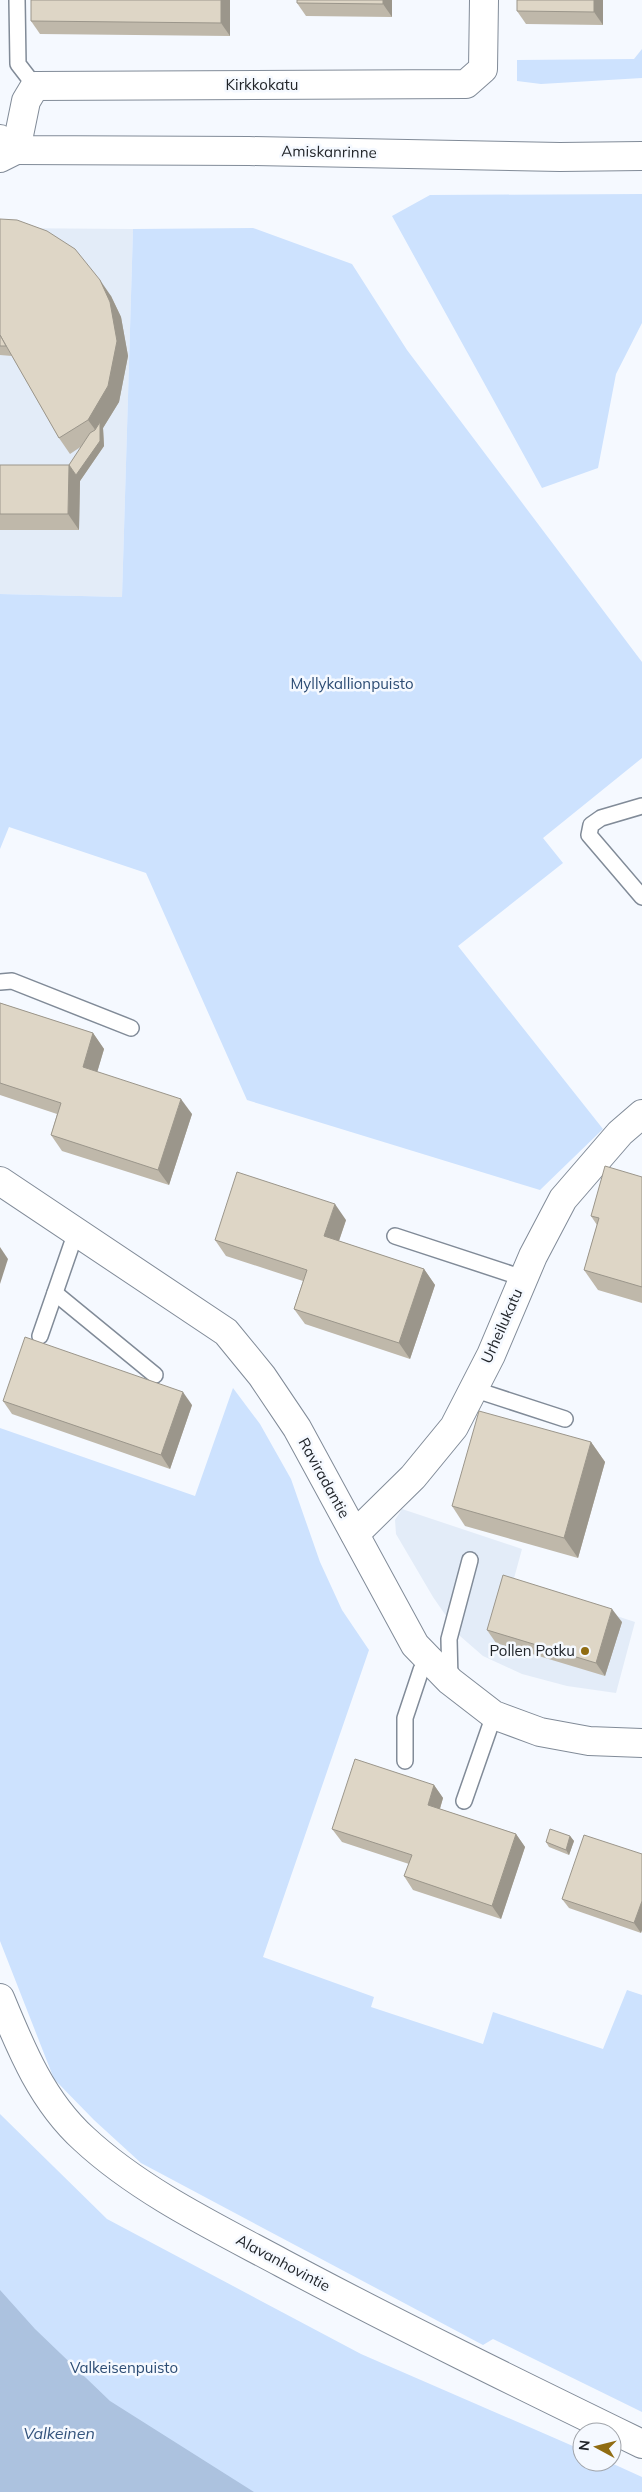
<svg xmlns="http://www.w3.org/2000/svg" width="642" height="2492" viewBox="0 0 642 2492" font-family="Mulish,sans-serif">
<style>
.built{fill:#e3ecf8}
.green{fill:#cde2fe}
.water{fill:#acc2df}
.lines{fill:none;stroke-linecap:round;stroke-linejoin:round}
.lane-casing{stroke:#818b98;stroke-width:18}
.street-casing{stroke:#818b98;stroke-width:30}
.secondary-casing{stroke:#818b98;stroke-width:30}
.lane{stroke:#fff;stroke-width:15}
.street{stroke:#fff;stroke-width:28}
.secondary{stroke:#fff;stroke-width:28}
.wall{fill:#bfb8aa}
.shaded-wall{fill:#9b968b}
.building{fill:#ded6c6;stroke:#9b968b}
.poi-dot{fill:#906c12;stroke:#f5f9ff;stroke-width:2}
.labels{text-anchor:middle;stroke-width:5;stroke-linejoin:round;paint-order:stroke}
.street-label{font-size:15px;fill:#21252a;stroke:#f5f9ff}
.park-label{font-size:15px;fill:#2c4c74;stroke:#f5f9ff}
.poi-label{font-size:15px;fill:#21252a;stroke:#f5f9ff;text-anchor:end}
.water-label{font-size:16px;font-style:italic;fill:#33537c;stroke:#f5f9ff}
</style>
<rect width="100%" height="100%" fill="#f5f9ff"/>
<g class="built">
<path d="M0,228L133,229L122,597L0,594Z"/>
<path d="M402,1509L522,1549L513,1582L635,1622L616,1693L567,1686L522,1674L483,1656L460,1636L433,1597L396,1534L395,1520Z"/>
</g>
<g class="green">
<path d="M642,49V78L541,84L517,81V60L634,59Z"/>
<path d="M642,194V323L616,374L598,468L542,488L392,216L430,195Z"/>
<path d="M253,228L352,264L407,350L642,662V758L543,838L563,863L458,946L603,1129L540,1190L247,1100L146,873L9,827L0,849V594L122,597L133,229Z"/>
<path d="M233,1388L260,1424L291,1479L320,1562L342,1610L369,1650L263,1957L374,1997L371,2007L483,2044L493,2012L603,2049L627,1990L642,1995V2412L493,2339L483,2345L141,2163L94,2120L54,2079L0,1941V1428L195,1496Z"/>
<path d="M0,2114L107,2219L361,2354L582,2450V2462H609L642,2477V2492H0Z"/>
</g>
<path class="water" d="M0,2290L35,2329L110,2401L254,2492H0Z"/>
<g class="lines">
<defs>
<g id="lane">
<path d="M17,0L18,64L35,86"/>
<path d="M642,806L601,818L591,825L589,835L642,897"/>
<path d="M0,982L12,981L131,1028"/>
<path d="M395,1236L523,1278"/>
<path d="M55,1293L155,1375"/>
<path d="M40,1336L76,1232"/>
<path d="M473,1389L565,1419"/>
<path d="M450,1680L449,1639L470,1560"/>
<path d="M405,1761V1718L421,1670L429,1660"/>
<path d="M464,1801L494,1715"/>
</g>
<g id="street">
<path d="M484,0L483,69L466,84L35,86L26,101L16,150L249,151L560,157L642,156"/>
<path d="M0,1181L226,1332L262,1376L297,1428L415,1645L450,1681L494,1715L540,1732L589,1741L642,1743"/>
<path d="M355,1534L413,1477L454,1427L491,1355L533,1256L563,1199L620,1133L642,1114"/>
</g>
<g id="secondary">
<path d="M0,139L16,150L0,158"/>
<path d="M0,1998C21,2049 42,2101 84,2139C140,2191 215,2227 282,2263C400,2326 521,2385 642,2444"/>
</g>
</defs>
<use href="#lane" class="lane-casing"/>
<use href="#street" class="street-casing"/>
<use href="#secondary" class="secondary-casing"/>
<use href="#lane" class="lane"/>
<use href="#street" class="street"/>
<use href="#secondary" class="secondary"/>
</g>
<g class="wall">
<path d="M31,0H230V36L40,34L31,21Z"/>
<path d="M392,0V17L306,16L297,3Z"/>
<path d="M517,0H603V25L526,24L517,11Z"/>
<path d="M0,219L111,296L121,317L128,356L119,402L103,428L104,446L80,481L79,530H0V465H69L82,446L70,454L59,438L12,356L0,355Z"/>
<path d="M0,1003L93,1033L104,1049L97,1072L192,1114L169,1185L62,1151L51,1135L57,1114L0,1095Z"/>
<path d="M642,1177V1303L598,1290L584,1270L597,1225L591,1216Z"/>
<path d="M346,1220L339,1241L424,1269L435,1285L410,1359L305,1324L294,1309L303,1281L226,1256L215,1240Z"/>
<path d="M3,1401L192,1405L170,1469L12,1414Z"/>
<path d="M591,1442L605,1462L578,1558L465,1526L452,1506Z"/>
<path d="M622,1622L605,1676L496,1643L487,1630Z"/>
<path d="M434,1785L443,1798L440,1809L516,1834L525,1847L501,1919L413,1890L404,1876L409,1864L342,1842L332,1829Z"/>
<path d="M570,1836L574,1841L569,1855L549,1847L546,1842Z"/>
<path d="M642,1854V1930L641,1933L569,1908L562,1899Z"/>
</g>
<g class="shaded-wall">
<path d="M221,0H230V36L221,23Z"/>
<path d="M383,0H392V17L383,4Z"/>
<path d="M594,0H603V25L594,12Z"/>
<path d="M100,280L111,296L121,317L128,356L119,402L103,428L104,446L80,481L79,530L68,514L69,465L76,475L99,435L88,420Z"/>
<path d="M93,1033L104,1049L94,1083L83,1067Z"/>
<path d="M181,1099L192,1114L169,1185L158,1170Z"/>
<path d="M335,1204L346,1220L335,1252L324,1236Z"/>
<path d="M0,1247L8,1259L0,1284Z"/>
<path d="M424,1269L435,1285L410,1359L399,1343Z"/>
<path d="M183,1392L192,1405L170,1469L161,1455Z"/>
<path d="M591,1442L605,1462L578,1558L564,1538Z"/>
<path d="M612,1609L622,1622L605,1676L596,1663Z"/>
<path d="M434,1785L443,1798L437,1818L428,1805Z"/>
<path d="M516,1834L525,1847L501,1919L492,1906Z"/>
<path d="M570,1836L574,1841L569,1855L566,1850Z"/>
<path d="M642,1901V1930L641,1933L634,1923Z"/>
</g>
<g class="building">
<path d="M31,0H221V23L31,21Z"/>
<path d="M297,0H383V4L297,3Z"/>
<path d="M517,0H594V12L517,11Z"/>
<path d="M0,219L17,220L47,231L75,249L100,280L110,302L117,341L108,386L88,420L59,438L0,335Z"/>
<path d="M0,335L6,346H0Z"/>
<path d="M100,422V441L76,475L69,465L90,433L95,430Z"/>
<path d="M0,465H69L68,514H0Z"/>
<path d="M0,1003L93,1033L83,1067L181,1099L158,1170L51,1135L61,1103L0,1083Z"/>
<path d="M605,1166L642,1177V1287L584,1270L599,1218L591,1216Z"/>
<path d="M237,1172L335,1204L324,1236L424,1269L399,1343L294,1309L307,1270L215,1240Z"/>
<path d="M25,1337L183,1392L161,1455L3,1401Z"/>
<path d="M479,1411L591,1442L564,1538L452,1506Z"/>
<path d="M503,1575L612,1609L596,1663L487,1630Z"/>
<path d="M355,1759L434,1785L428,1805L516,1834L492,1906L404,1876L412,1855L332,1829Z"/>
<path d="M550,1829L570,1836L566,1850L546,1842Z"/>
<path d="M584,1835L642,1854V1901L634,1923L562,1899Z"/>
</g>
<circle class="poi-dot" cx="585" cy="1651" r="5"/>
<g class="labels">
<g class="street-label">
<text x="262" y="90">Kirkkokatu</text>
<text transform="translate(329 152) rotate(1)" y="5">Amiskanrinne</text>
<text transform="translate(502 1326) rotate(-66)" y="5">Urheilukatu</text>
<text transform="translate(324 1478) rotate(61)" y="5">Raviradantie</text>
<text transform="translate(283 2263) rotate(28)" y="5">Alavanhovintie</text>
</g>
<g class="park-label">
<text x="352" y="689">Myllykallionpuisto</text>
<text x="124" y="2373">Valkeisenpuisto</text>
</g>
<g class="poi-label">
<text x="575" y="1656">Pollen Potku</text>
</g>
<g class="water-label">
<text x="59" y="2439">Valkeinen</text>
</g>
</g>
<g transform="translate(597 2447) rotate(277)"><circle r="24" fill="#f5f9ff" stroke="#a0a4aa"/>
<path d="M0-4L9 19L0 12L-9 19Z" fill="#906c12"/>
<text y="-8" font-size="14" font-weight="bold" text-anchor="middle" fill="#21252a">N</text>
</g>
</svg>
